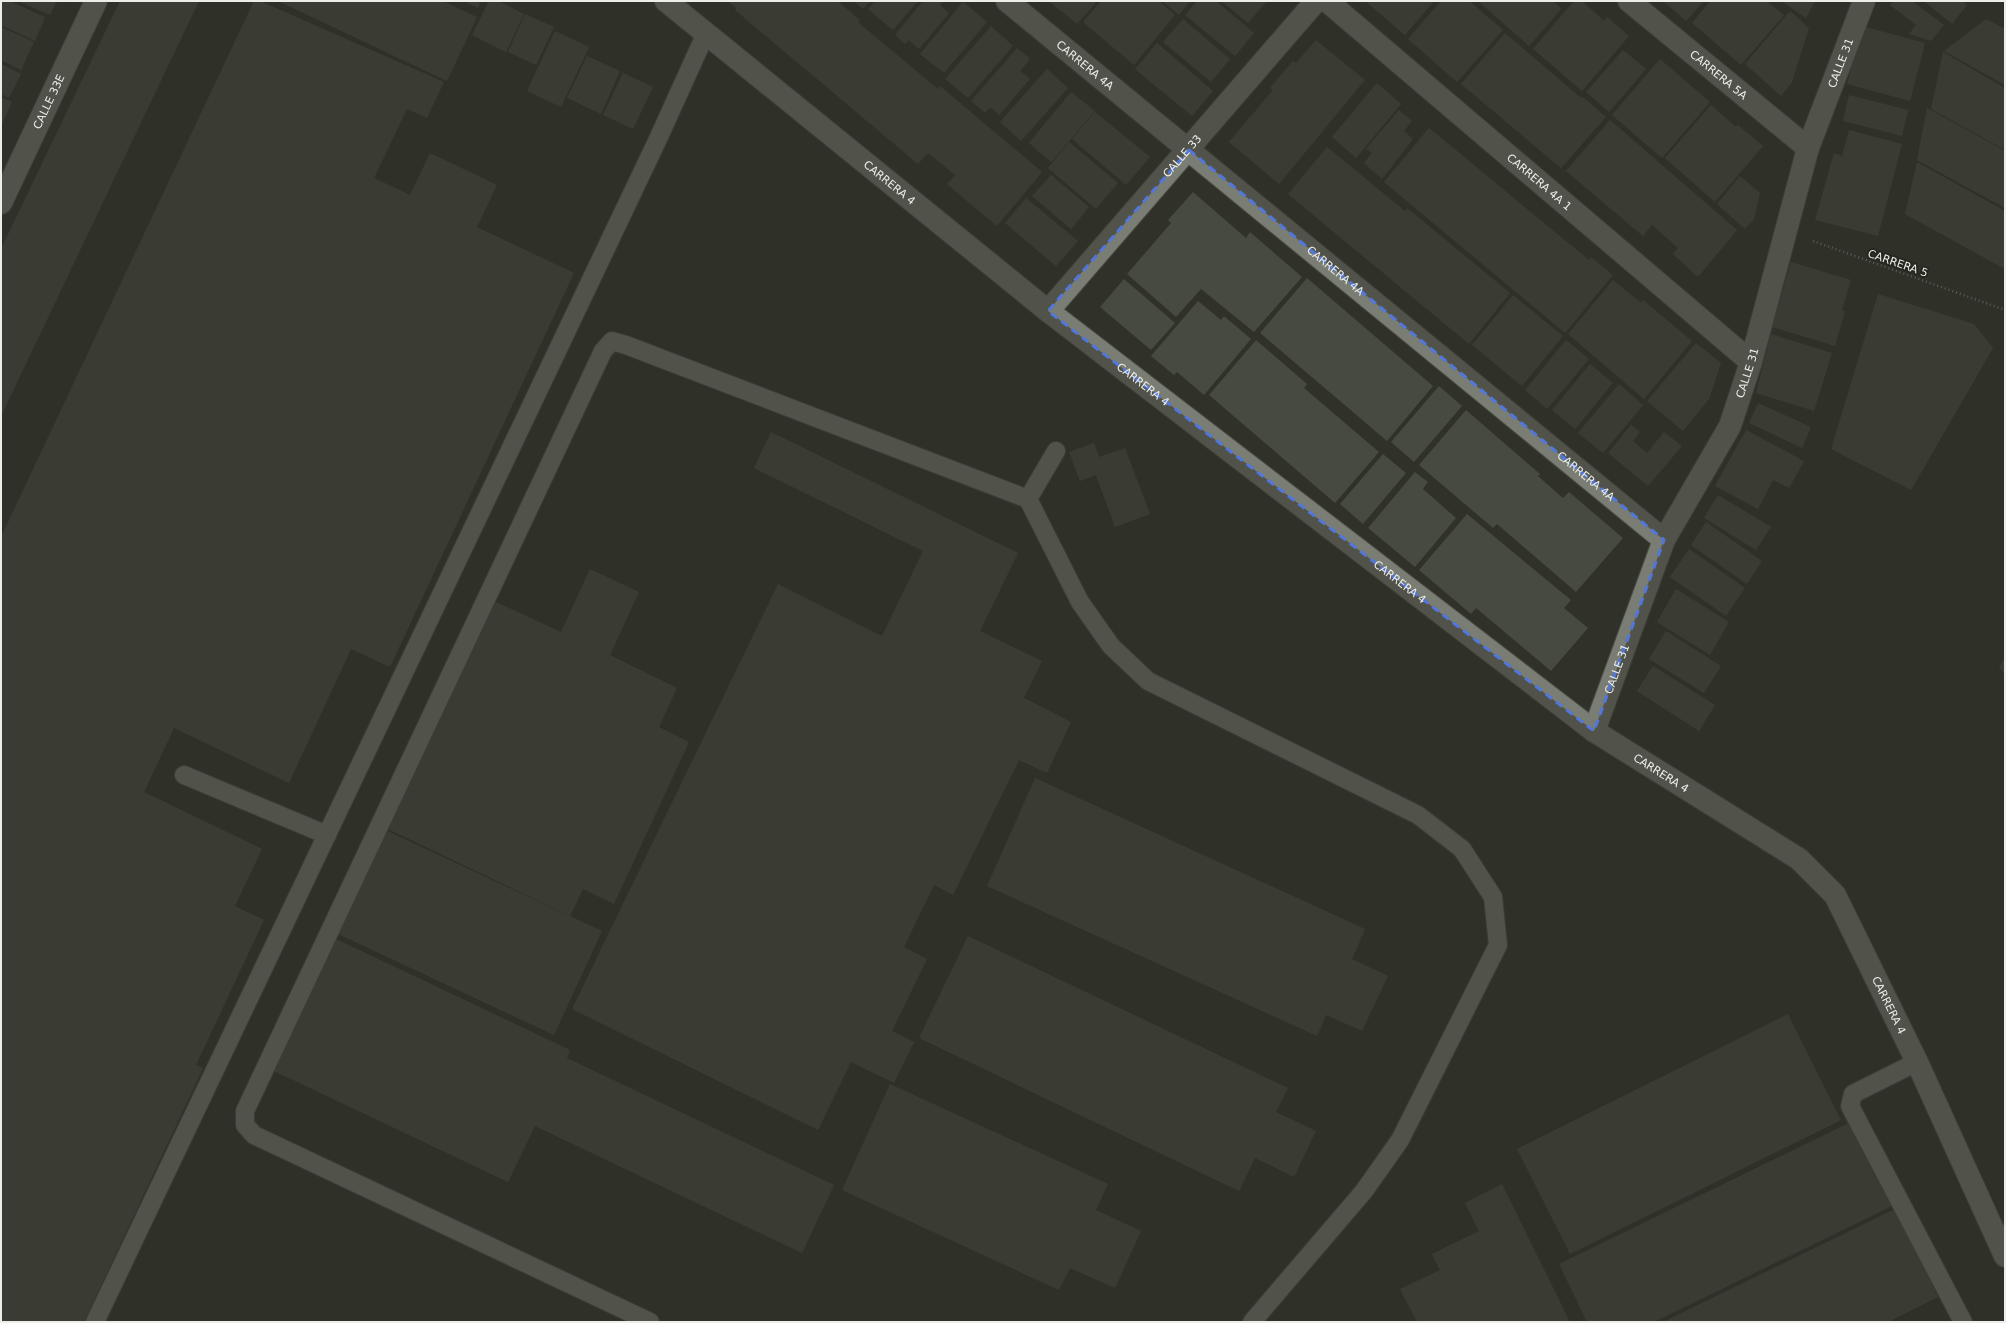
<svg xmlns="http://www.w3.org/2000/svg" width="2006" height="1323" viewBox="0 0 2006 1323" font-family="'DejaVu Sans',sans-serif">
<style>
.building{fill:#474a40}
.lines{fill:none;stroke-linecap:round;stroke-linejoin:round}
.lane-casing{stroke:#4b4d45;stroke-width:20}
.street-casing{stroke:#4b4d45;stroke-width:24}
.secondary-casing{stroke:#4b4d45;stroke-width:24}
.path{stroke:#8d8f88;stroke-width:2.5;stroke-dasharray:1 3;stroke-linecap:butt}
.lane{stroke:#7a7d73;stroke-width:18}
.street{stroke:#7a7d73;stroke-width:22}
.secondary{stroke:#7a7d73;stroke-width:22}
.marked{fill:none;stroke:#5176dc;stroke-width:3;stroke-dasharray:8 5;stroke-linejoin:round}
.labels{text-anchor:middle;stroke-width:4;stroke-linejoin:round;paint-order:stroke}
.street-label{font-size:11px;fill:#eceee8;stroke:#26281f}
</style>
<rect width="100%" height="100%" fill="#303229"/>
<g class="building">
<path d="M1,1H9L45,17L35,41L1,25Z"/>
<path d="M18,1H57L50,15Z"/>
<path d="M120,1H199L1,416V249Z"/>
<path d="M254,1H260L444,82L427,118L407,109L374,178L410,195L430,153L497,185L477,227L574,273L390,667L351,649L289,783L174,728L144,792L262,849L235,906L264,920L196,1065L203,1068L84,1322H1V537Z"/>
<path d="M278,1H443L477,17L447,81Z"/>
<path d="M463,1H481L478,8Z"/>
<path d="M489,1H499L524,14L506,52L472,35Z"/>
<path d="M728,1H838L860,20L858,22L884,44L938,89L940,86L1042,172L997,226L947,184L955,175L928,153L918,164L735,10L736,8Z"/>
<path d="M853,1H870L863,9Z"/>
<path d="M875,1H918L893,30L868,9Z"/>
<path d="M923,1H944L940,5L949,13L919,49L909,40L905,44L895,35Z"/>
<path d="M1049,1H1097L1077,24Z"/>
<path d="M1101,1H1159L1175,15L1134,65L1083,22Z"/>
<path d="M1162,1H1190L1179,15Z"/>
<path d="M1197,1H1216L1254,33L1235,56L1185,15Z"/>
<path d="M1221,1H1267L1248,23Z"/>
<path d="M1365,1H1434L1405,35Z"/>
<path d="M1441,1H1469L1503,30L1457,82L1408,39Z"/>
<path d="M1478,1H1554L1561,9L1529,46Z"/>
<path d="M1574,1H1582L1604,21L1607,17L1629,36L1582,91L1533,49Z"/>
<path d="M1663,1H1704L1686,21Z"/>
<path d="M1710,1H1767L1784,15L1741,65L1692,23Z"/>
<path d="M1781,1H1815L1806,18Z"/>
<path d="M1894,1H1912L1944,25L1931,41L1909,34L1916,25L1890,5Z"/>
<path d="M1924,1H1963L1967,5L1952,24Z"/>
<path d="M963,2L987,22L944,73L920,54Z"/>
<path d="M1790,11L1809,28L1792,82L1781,96L1745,64Z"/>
<path d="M525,14L554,27L536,65L508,52Z"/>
<path d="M1183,19L1230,59L1211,82L1163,42Z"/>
<path d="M1986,19L2005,29V85L1944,51Z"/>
<path d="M991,26L1013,46L968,98L945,79Z"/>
<path d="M1862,26L1925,43L1910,101L1847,84Z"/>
<path d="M1,27L34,42L21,70L1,60Z"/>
<path d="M555,31L589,47L561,107L527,91Z"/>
<path d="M1505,33L1581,98L1583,97L1606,117L1561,168L1461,84Z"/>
<path d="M1316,40L1365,80L1279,184L1229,142L1273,90L1270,88L1293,61L1296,63Z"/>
<path d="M1157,43L1213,91L1192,116L1135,69Z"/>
<path d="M1017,48L1030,59L1020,71L1030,79L999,115L990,107L985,113L971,101Z"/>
<path d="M1623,50L1646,69L1609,112L1586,92Z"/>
<path d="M1943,52L2005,88V150L1931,109Z"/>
<path d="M587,56L620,71L601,114L567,98Z"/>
<path d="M1660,59L1710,102L1662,158L1612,115Z"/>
<path d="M1,64L21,74L9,98L1,94Z"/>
<path d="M1047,69L1068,88L1021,141L1000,122Z"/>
<path d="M623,73L653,87L633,129L603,115Z"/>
<path d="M1377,83L1401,104L1356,158L1332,137Z"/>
<path d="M1071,92L1095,111L1051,162L1029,143Z"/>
<path d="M1849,95L1908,110L1902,136L1843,121Z"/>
<path d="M1,97L12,102L1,126Z"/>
<path d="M1711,105L1736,127L1738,125L1763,146L1715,202L1665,158Z"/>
<path d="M1927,108L2005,151V208L1917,160Z"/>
<path d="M1399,110L1412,121L1404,131L1413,139L1382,179L1364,163L1372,153L1366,149Z"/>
<path d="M1095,112L1150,157L1126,185L1072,139Z"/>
<path d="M1610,120L1737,230L1698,277L1673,254L1678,248L1652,225L1643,236L1566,171Z"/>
<path d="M1429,128L1589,260L1591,257L1613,275L1565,333L1384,182Z"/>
<path d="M1849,130L1902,144L1878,236L1815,220L1834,153L1842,156Z"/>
<path d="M1069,142L1118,183L1096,209L1048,168Z"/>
<path d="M1327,147L1405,211L1407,208L1510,293L1469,344L1288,194Z"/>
<path d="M1917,162L2005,211V269L1905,214Z"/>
<path d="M1051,175L1089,207L1071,229L1032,196Z"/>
<path d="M1740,176L1760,193L1754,219L1745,229L1717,204Z"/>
<path d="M1193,192L1246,238L1250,232L1302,277L1254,332L1201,289L1176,317L1127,274L1171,223L1168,220Z"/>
<path d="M1026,198L1078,241L1056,266L1005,223Z"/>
<path d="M1791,262L1851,280L1842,310L1845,311L1835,346L1772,327Z"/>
<path d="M1307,278L1433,386L1387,441L1260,333Z"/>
<path d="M1124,279L1175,323L1151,350L1100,307Z"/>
<path d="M1613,280L1641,303L1643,300L1692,341L1644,399L1568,334Z"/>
<path d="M1878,294L1974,324L1993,348L1911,490L1831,449Z"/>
<path d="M1513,295L1563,336L1522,386L1472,345Z"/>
<path d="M1198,301L1221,320L1224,316L1251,339L1204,395L1177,372L1174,375L1151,356Z"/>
<path d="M1771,334L1832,353L1814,411L1756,393Z"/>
<path d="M1256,340L1307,384L1304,388L1379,452L1335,503L1209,395Z"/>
<path d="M1566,340L1589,359L1547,409L1525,390Z"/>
<path d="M1696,343L1721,363L1709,399L1683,431L1647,401Z"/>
<path d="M1590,364L1613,383L1575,429L1552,410Z"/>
<path d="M1619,384L1643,405L1603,453L1578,433Z"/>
<path d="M1439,386L1462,406L1414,462L1391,442Z"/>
<path d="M1758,403L1811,427L1802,448L1749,423Z"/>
<path d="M1466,410L1540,474L1538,476L1563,498L1569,492L1623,538L1576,592L1497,524L1493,528L1419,465Z"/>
<path d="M1631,425L1640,432L1633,441L1647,453L1664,432L1682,446L1648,486L1608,453Z"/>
<path d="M1746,430L1804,461L1789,488L1773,480L1758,509L1715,486Z"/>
<path d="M771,432L1018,553L980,631L1042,661L1024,698L1071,722L1047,773L1019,760L953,895L934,885L904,947L927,959L892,1031L914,1042L894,1083L851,1062L818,1130L572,1009L778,584L882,636L923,551L754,468Z"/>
<path d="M1094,443L1099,457L1125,448L1150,514L1115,527L1096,475L1080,481L1069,452Z"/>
<path d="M1383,454L1406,473L1363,524L1340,504Z"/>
<path d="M1415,472L1428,482L1423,489L1456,518L1415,567L1368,528Z"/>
<path d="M1718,495L1771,527L1756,550L1704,518Z"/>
<path d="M1467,514L1571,600L1564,608L1588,628L1551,671L1476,608L1471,614L1419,570Z"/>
<path d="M1706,522L1762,561L1747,584L1691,545Z"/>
<path d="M1689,549L1745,588L1726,616L1670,577Z"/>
<path d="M590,569L639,592L610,655L677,688L659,727L689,742L614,904L583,889L570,916L388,829L494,601L561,632Z"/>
<path d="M1676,589L1729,622L1710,655L1657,622Z"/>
<path d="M1666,631L1721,666L1704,693L1649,659Z"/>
<path d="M2005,658V675L1999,667Z"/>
<path d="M1653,666L1715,705L1699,731L1637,691Z"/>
<path d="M1035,778L1365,929L1352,959L1388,976L1362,1031L1326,1015L1317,1036L987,886Z"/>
<path d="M383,829L602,931L554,1035L336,933Z"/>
<path d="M968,936L1288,1088L1276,1112L1316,1131L1294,1177L1255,1158L1239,1191L919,1038Z"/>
<path d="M334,938L570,1050L567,1058L834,1185L802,1253L535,1126L508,1182L272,1070Z"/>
<path d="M1788,1014L1841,1120L1570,1254L1517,1149Z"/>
<path d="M890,1084L1108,1184L1096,1210L1141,1231L1115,1288L1070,1268L1059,1290L842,1190Z"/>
<path d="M1851,1122L1892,1206L1654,1322H1587L1559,1264Z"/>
<path d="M1502,1184L1570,1322H1417L1400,1289L1440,1270L1432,1254L1479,1231L1465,1203Z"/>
<path d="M1895,1209L1938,1297L1888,1322H1663Z"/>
</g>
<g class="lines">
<defs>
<g id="lane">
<path d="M1028,499L1056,451"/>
<path d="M184,775L327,835"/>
<path d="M1917,1062L1853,1094L1850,1106L1963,1322"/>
<path d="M95,1322L658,139L706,33"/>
<path d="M650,1322L254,1135L245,1125V1111L603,351L612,341L626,345L1028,499L1080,602L1111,646L1148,681L1418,815L1462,849L1493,897L1498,945L1400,1140L1364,1191L1252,1322"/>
</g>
<g id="street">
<path id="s1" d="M1007,1L1664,540"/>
<path id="s2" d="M1327,1L1751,362"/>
<path id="s3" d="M1629,1L1808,148"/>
<path id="s4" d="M1,203L96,1"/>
<path id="s5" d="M1048,311L1316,1"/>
<path id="s6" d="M1594,731L1664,540L1730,426L1751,362L1808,148L1864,1"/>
</g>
<g id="secondary">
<path id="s7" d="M666,1L1048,311L1594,731L1799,859L1835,895L1917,1062L2005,1256"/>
</g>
</defs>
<use href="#lane" class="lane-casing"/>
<use href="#street" class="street-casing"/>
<use href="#secondary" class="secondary-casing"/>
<path class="path" d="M1813,241L2005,310"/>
<use href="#lane" class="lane"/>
<use href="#street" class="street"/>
<use href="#secondary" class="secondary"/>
</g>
<path d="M0 0H2006V1323H0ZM1189,150L1664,540L1594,731L1048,311Z" fill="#303229" fill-opacity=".55" fill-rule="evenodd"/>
<path class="marked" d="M1189,150L1664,540L1594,731L1048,311Z"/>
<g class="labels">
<g class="street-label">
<text dy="4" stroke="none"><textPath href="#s6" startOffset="715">CALLE 31</textPath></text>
<text dy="4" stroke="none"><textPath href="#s1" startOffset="101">CARRERA 4A</textPath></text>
<text dy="4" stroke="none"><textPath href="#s3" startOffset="116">CARRERA 5A</textPath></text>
<text dy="4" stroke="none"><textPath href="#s4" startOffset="112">CALLE 33E</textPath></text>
<text dy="4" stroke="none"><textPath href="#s5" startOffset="205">CALLE 33</textPath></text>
<text dy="4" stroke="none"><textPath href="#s2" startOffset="279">CARRERA 4A 1</textPath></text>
<text dy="4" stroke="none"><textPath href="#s7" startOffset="288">CARRERA 4</textPath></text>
<text transform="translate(1898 263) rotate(19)" y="4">CARRERA 5</text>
<text dy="4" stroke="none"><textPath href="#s1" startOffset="425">CARRERA 4A</textPath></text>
<text dy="4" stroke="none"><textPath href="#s6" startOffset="391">CALLE 31</textPath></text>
<text dy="4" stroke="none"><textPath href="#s7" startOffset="612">CARRERA 4</textPath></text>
<text dy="4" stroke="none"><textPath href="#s1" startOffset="749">CARRERA 4A</textPath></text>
<text dy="4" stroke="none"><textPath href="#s7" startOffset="936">CARRERA 4</textPath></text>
<text dy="4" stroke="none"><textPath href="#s6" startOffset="66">CALLE 31</textPath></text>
<text dy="4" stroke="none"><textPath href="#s7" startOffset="1260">CARRERA 4</textPath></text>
<text dy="4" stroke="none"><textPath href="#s7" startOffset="1596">CARRERA 4</textPath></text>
</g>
</g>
<rect width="2006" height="1323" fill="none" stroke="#eceee8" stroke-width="4"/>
</svg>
